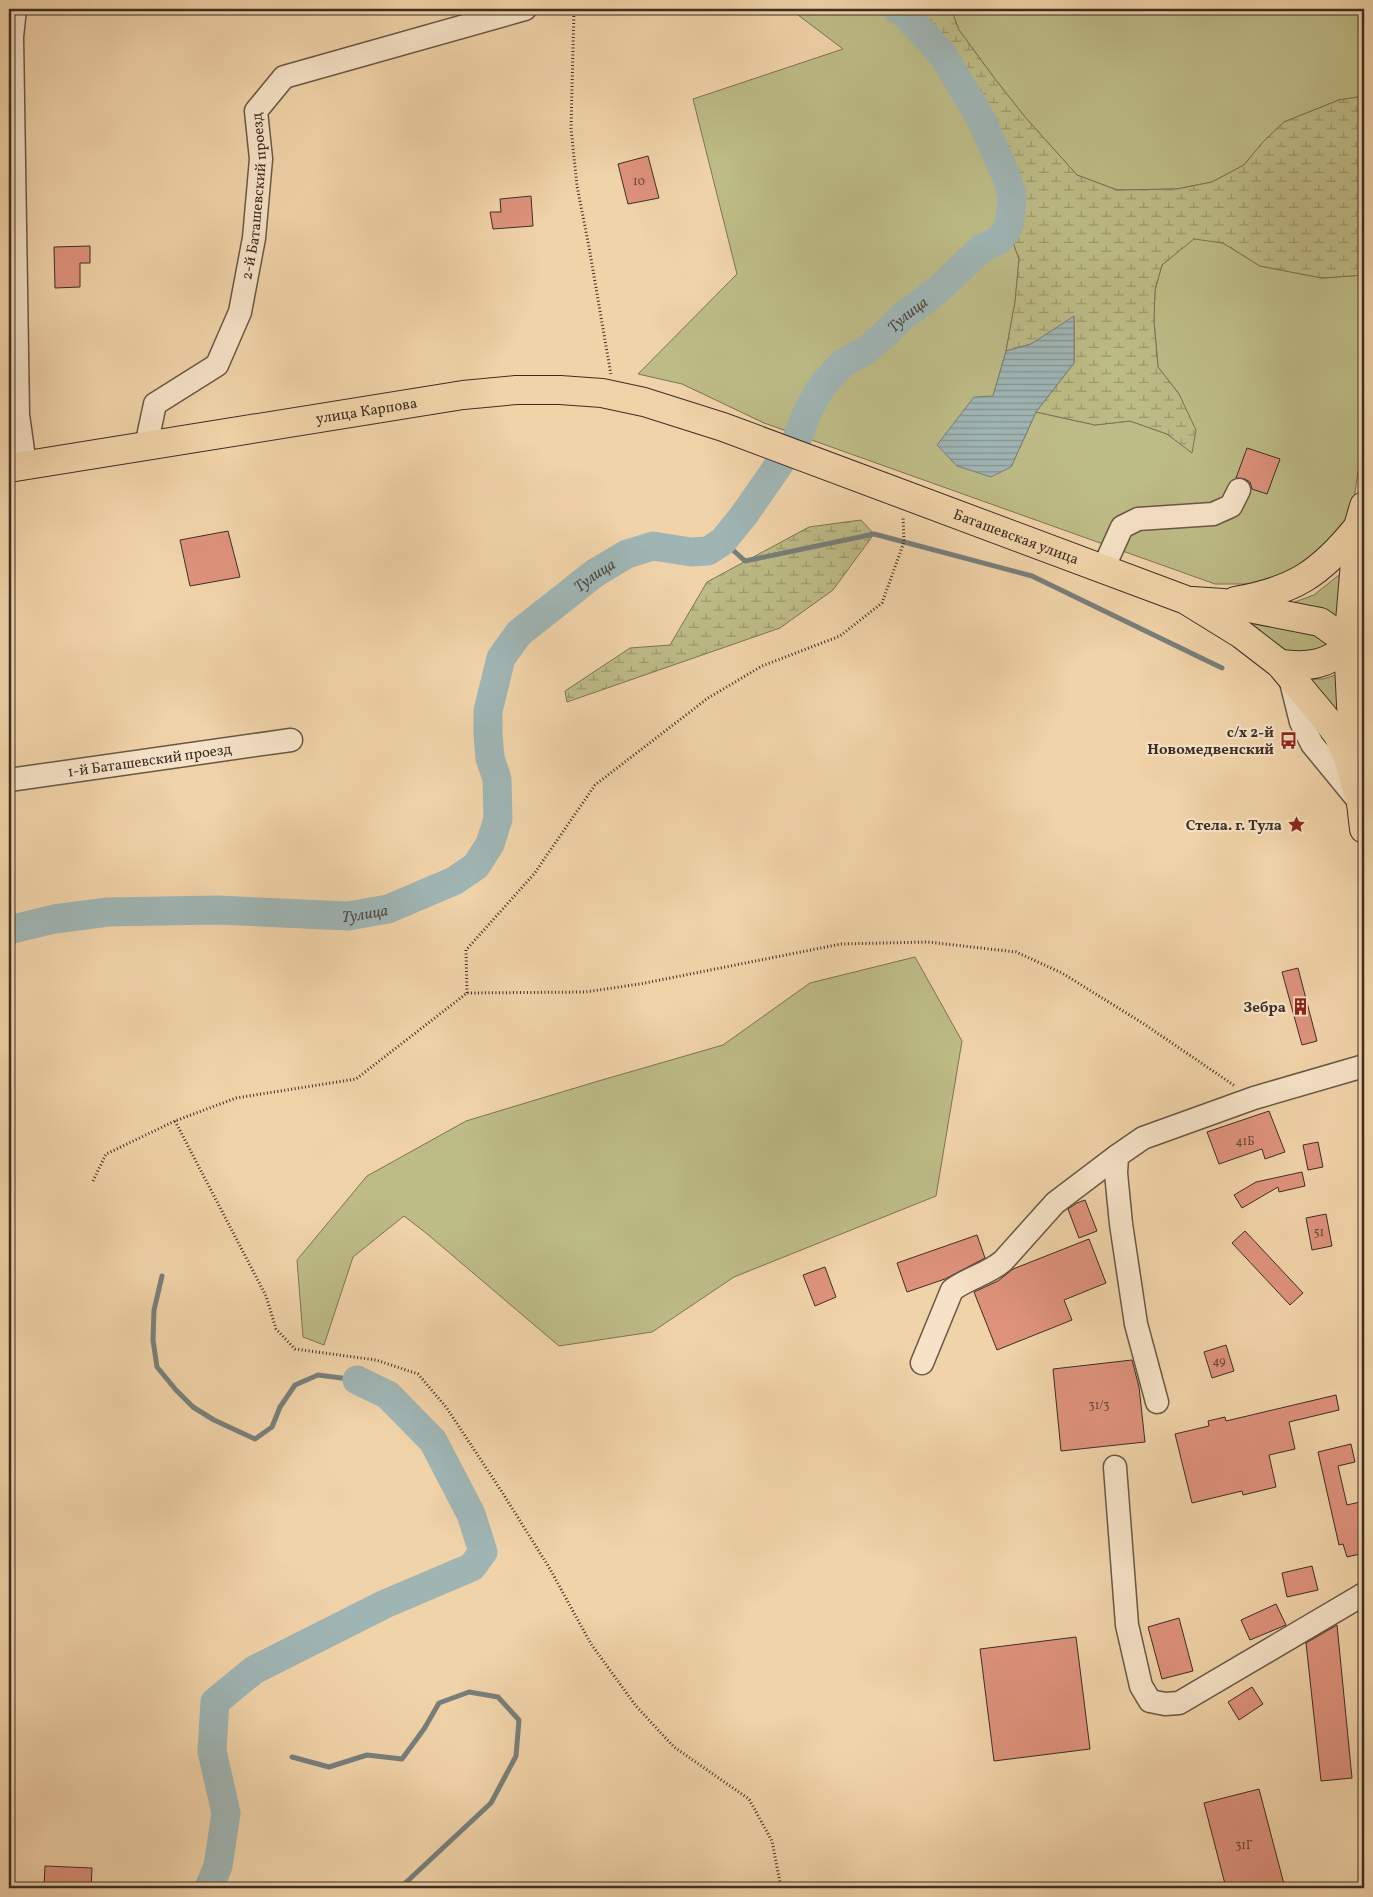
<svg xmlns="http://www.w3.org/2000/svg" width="1373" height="1897" viewBox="0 0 1373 1897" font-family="Vollkorn,serif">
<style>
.green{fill:#bdbb86;stroke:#7c7456}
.wetland{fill:url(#wetland-marsh);stroke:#7c7456}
.water{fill:url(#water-rules);stroke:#777f7b}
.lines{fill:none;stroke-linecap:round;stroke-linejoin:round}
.stream{stroke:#777f7b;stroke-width:5}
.river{stroke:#9fb5b4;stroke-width:29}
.building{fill:#de927c;stroke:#3c2e25}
.minor-casing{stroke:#695746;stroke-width:25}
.major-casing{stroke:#3c2e25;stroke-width:30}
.path{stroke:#3c2e25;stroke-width:3;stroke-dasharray:1 2.5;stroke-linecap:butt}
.minor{stroke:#f6e2c7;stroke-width:22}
.major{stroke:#f1d3a9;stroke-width:28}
.labels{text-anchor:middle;stroke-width:4.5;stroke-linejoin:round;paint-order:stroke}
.number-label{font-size:12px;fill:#64473b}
.street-label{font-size:15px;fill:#3c2e25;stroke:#f6e2c7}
.poi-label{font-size:15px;font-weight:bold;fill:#3c2e25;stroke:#f6e2c7;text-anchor:end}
.water-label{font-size:16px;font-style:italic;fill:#504942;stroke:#f6e2c7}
</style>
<defs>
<pattern id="wetland-marsh" width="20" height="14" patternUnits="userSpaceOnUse" patternTransform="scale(1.25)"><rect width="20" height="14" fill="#bdbb86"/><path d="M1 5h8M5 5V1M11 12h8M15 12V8" fill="none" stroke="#9b986d"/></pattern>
<pattern id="water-rules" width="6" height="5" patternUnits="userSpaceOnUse" patternTransform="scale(1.25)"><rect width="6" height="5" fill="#9fb5b4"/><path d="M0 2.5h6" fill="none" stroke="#839492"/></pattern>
</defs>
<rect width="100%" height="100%" fill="#f1d3a9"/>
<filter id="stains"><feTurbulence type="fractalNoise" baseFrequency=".004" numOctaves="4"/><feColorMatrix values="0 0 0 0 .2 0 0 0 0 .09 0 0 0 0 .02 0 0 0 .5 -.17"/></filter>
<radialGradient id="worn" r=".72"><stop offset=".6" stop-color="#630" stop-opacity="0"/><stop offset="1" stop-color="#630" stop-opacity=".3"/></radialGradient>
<g class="green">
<path d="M790,9H897L903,12L943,55L960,83L981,119L1007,178L1012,195L1011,212L1008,228L1019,259L1015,302L1006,351L993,396L1011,467L1036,412L1095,425L1130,421L1167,434L1192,452L1179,394L1158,367L1154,321L1155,290L1162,265L1194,238L1223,243L1260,266L1322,278L1364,275V432L1352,512L1334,538L1295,572L1259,584H1215L764,423L682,384L638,374L737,274L693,99L843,49Z"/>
<path d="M951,9H1364V96L1339,100L1284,122L1263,142L1244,165L1212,182L1177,189L1117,190L1077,175L1025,117L995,79L959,30Z"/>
<path d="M1339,575L1341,605L1336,618L1292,603L1314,595Z"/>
<path d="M1244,622H1278L1324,639L1334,647L1293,655L1263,636Z"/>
<path d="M1339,674L1341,720L1314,686L1312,679H1323Z"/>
<path d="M915,957L962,1041L936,1196L734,1277L652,1332L559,1346L426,1233L404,1216L353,1257L324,1345L303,1337L297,1260L367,1176L466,1121L595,1082L723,1045L810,983Z"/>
</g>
<g class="wetland">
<path d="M897,9H951L959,30L995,79L1025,117L1077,175L1117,190L1177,189L1212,182L1244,165L1263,142L1284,122L1339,100L1364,96V275L1322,278L1260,266L1223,243L1194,239L1162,265L1155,290L1154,321L1158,367L1179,394L1196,430L1192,453L1167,434L1130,421L1095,425L1036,412L1074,363V317L1031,344L1006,351L1015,302L1019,259L1008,228L1011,212L1012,195L1007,178L980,119L943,55L903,12Z"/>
<path d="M861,520L874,534L833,590L780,628L567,702L565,691L630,648L670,645L707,582L809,527Z"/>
</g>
<path class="water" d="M1074,316V363L1036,412L1011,467L991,477L957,466L937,445L974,397L993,396L1006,351L1031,344Z"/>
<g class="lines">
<g class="stream">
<path d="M723,541L745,561L874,534L1032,576L1222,668"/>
<path d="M162,1276L154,1310L153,1340L157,1367L176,1390L193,1407L214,1420L255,1439L272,1427L280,1407L295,1385L318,1375L357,1380"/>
<path d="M292,1757L329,1767L367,1755L402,1759L424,1729L439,1703L469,1692L498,1697L519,1720L516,1756L491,1803L400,1888"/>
</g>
<g class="river">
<path id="s1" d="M9,930L54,919L108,912L217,910L348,916L388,909L454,881L476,866L490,844L498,819L497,779L490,758L488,734V711L501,658L519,633L595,573L627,554L653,546L691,552L708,551L723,541L744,515L798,437L807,412L822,386L843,363L865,351L884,335L903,316L938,290L982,248L998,241L1008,228L1011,212L1012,195L1007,178L981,119L943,55L903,12L897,9"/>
<path d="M209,1888L218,1866L226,1813L212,1751L215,1702L254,1670L385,1604L472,1567L483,1552L471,1514L433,1441L388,1395L357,1380"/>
</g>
</g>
<g class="building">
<path d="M648,156L659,198L628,204L618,164Z"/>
<path d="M531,196L533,226L493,229L490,212H501L500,199Z"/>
<path d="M90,246V263H80V287L55,288L54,247Z"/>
<path d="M1247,448L1280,459L1267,494L1252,489L1250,482L1245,479L1236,478Z"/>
<path d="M228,531L240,577L190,586L180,540Z"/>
<path d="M1298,968L1317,1041L1302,1045L1282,972Z"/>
<path d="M1269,1111L1285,1152L1265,1159L1262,1149L1219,1164L1207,1132Z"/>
<path d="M1318,1142L1323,1167L1308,1170L1303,1145Z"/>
<path d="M1302,1172L1305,1186L1279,1192L1278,1187L1242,1208L1234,1195L1256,1182Z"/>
<path d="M1085,1200L1097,1231L1079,1238L1068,1209L1077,1203Z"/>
<path d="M1326,1214L1332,1246L1312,1250L1306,1218Z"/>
<path d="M1245,1231L1303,1293L1290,1305L1232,1243Z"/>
<path d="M977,1235L985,1258L945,1279L907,1292L897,1263Z"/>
<path d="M1089,1239L1106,1283L1064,1300L1072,1320L997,1350L974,1292L998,1281L1013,1269Z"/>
<path d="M825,1267L836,1297L815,1306L803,1275Z"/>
<path d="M1226,1345L1234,1371L1212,1378L1204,1352Z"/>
<path d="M1132,1360L1139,1387L1145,1442L1061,1451L1053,1369Z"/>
<path d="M1336,1395L1339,1410L1289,1422L1295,1449L1269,1455L1276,1487L1243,1495L1242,1491L1192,1503L1175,1434L1209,1426L1208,1421L1225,1417L1226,1421Z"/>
<path d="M1351,1444L1355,1462L1338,1466L1347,1505L1364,1501V1553L1347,1557L1343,1544L1339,1545L1318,1452Z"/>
<path d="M1312,1566L1318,1590L1287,1597L1282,1573Z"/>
<path d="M1276,1604L1286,1625L1250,1640L1241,1620Z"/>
<path d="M1179,1618L1193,1671L1162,1679L1148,1627Z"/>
<path d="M1337,1625L1352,1778L1321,1781L1306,1643Z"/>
<path d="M1076,1637L1090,1749L994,1761L980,1649Z"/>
<path d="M1252,1687L1263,1704L1239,1720L1228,1702Z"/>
<path d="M1259,1789L1285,1888H1226L1204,1803Z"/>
<path d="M45,1866L92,1868L91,1888H44Z"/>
</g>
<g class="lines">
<defs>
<g id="minor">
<path d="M15,9L12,37L18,415L25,465"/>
<path id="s2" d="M146,446L155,404L217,365L240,312L254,238L261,159L256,111L284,77L525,9"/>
<path d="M1103,569L1122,527L1138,519L1213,514L1231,506L1239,490"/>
<path d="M1290,678L1301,722L1312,744L1358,800"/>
<path id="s3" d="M9,780L291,740"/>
<path d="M922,1363L952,1290C968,1278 988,1274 1003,1261L1055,1203L1117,1156"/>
<path d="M1157,1402L1136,1324L1121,1224L1116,1173L1117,1156L1143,1138L1254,1098L1364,1066"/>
<path d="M1115,1467L1127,1625L1141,1686L1150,1701L1165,1704L1179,1703L1364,1594"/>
</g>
<g id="major">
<path id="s4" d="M9,468L463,395L516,390H560L602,393L644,402L723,427L1186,600L1241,634L1280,664L1325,718L1338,735L1348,758L1362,806"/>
<path d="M1364,506L1358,527L1348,645L1352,724L1364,829"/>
<path d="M1193,601L1223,603L1320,622L1337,634L1348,645"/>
<path d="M1235,601C1294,591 1321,573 1358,527"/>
<path d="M1280,664C1307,667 1328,666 1348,645"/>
</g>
</defs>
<use href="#minor" class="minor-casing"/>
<use href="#major" class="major-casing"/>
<g class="path">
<path d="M574,9L571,128L577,186L589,247L611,375"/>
<path d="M467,993L466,950L534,874L595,785L708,698L762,666L840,636L882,603L904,542L903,516"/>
<path d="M175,1121L266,1296L276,1329L295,1349L376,1360L418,1374L446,1407L502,1492L550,1569L591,1644L636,1706L674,1747L749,1799L772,1841L781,1888"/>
<path d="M93,1181L106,1154L175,1121L236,1098L356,1079L467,993L585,992L640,984L841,944L928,942L1016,952L1062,973L1144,1024L1235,1086"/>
</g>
<use href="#minor" class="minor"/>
<use href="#major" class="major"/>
</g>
<defs>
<symbol id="bus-bare" viewBox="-9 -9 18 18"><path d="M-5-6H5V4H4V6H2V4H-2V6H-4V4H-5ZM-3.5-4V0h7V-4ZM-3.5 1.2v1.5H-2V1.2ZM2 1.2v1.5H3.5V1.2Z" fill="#8f2418" stroke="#f6e2c7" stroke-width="2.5" paint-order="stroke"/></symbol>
<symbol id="sight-bare" viewBox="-9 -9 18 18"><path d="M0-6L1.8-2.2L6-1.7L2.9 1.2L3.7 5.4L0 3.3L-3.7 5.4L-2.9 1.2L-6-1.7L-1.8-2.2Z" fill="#8f2418" stroke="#f6e2c7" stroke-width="2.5" paint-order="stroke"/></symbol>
<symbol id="building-bare" viewBox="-9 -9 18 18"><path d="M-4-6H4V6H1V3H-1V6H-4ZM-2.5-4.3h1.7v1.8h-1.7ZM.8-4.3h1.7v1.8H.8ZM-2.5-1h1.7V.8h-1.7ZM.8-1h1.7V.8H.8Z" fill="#8f2418" stroke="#f6e2c7" stroke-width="2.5" paint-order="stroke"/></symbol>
</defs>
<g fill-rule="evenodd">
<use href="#bus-bare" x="1276" y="728" width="25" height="25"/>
<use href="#sight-bare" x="1284" y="812" width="25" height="25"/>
<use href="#building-bare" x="1288" y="994" width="25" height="25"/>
</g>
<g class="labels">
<g class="number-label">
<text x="639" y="185">10</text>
<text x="1245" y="1145">41Б</text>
<text x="1319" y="1236">51</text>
<text x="1219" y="1365">49</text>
<text x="1099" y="1409">31/3</text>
<text x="1244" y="1849">31Г</text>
</g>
<g class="street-label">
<text dy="5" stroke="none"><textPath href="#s2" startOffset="291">2-й Баташевский проезд</textPath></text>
<text dy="5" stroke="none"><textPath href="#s4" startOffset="362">улица Карпова</textPath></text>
<text dy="5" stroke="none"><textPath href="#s4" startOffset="1038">Баташевская улица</textPath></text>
<text dy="5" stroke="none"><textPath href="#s3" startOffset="142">1-й Баташевский проезд</textPath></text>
</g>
<g class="poi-label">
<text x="1274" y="737">с/х 2-й<tspan x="1274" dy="17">Новомедвенский</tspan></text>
<text x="1282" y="830">Стела. г. Тула</text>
<text x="1286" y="1012">Зебра</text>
</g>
<g class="water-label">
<text dy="6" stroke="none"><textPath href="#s1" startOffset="1259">Тулица</textPath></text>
<text dy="6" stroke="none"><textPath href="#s1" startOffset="822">Тулица</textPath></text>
<text dy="6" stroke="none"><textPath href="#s1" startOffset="358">Тулица</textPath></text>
</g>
</g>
<rect width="1373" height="1897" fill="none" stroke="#f1d3a9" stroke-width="30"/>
<rect x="10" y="10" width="1353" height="1877" fill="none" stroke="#3c2e25" stroke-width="2.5"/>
<rect x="15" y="15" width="1343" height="1867" fill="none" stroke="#3c2e25"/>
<rect width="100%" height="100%" filter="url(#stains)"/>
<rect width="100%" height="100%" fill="url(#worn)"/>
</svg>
